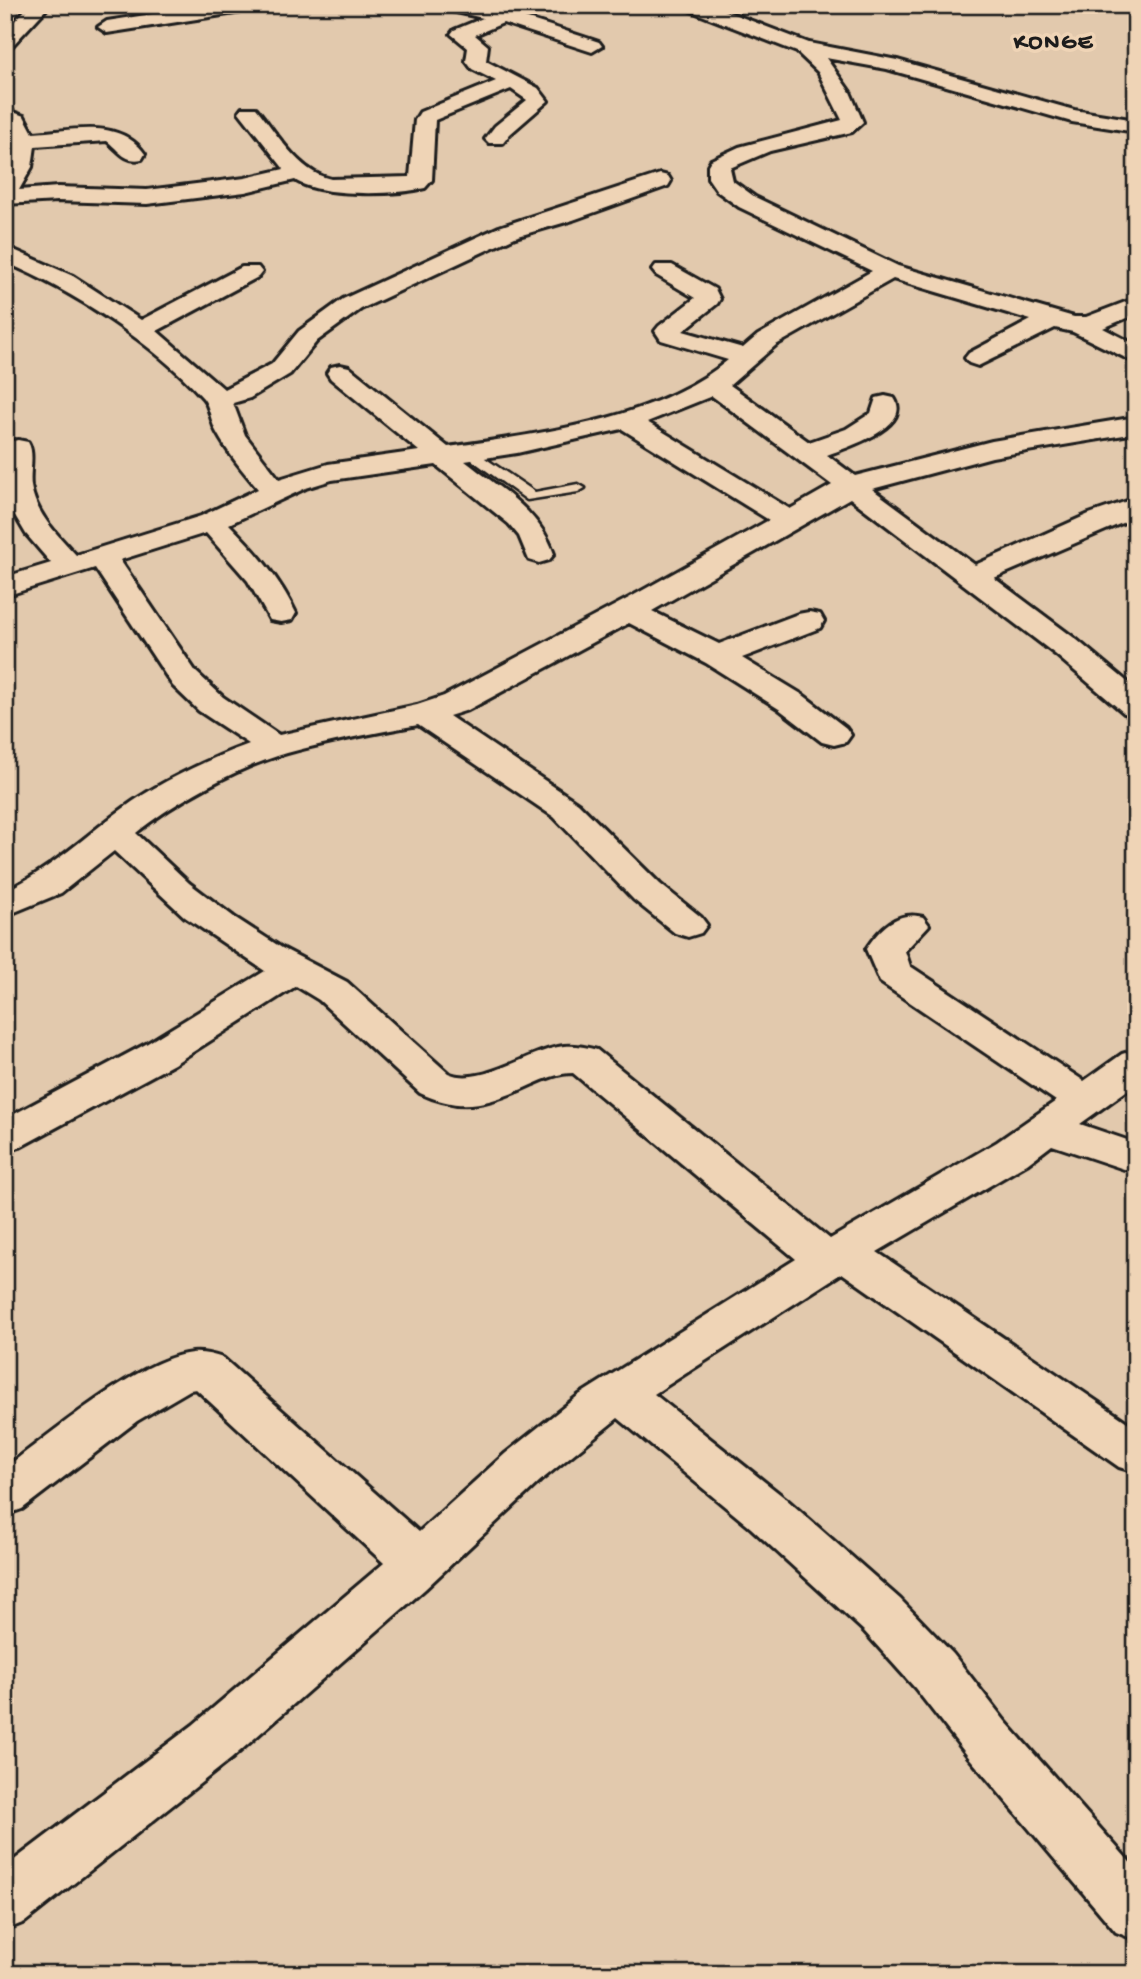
<svg xmlns="http://www.w3.org/2000/svg" width="1141" height="1979" viewBox="0 0 1141 1979" font-family="'Gochi Hand',sans-serif">
<style>
.lines{fill:none;stroke-linecap:round;stroke-linejoin:round}
.service-casing{stroke:#1c1c1c;stroke-width:5}
.minor-casing{stroke:#1c1c1c;stroke-width:6}
.service{fill:#efd4b6;fill-rule:evenodd}
.minor{fill:#efd4b6;fill-rule:evenodd}
.labels{text-anchor:middle;stroke-width:7;stroke-linejoin:round;paint-order:stroke}
.far-district-label{font-size:23px;font-weight:bold;letter-spacing:2px;fill:#1c1c1c;stroke:#efd4b6}
</style>
<rect width="100%" height="100%" fill="#e2c9ad"/>
<filter id="ink" filterUnits="userSpaceOnUse"><feTurbulence type="fractalNoise" baseFrequency=".0143" numOctaves="2"/><feDisplacementMap in="SourceGraphic" scale="14" xChannelSelector="R" yChannelSelector="G"/><feConvolveMatrix kernelMatrix="1 2 1 2 8 2 1 2 1" color-interpolation-filters="sRGB"/></filter>
<g filter="url(#ink)">
<g class="lines">
<defs>
<path id="service" d="M470,448L535,492L578,484L585,488L578,492L527,500L465,455V449Z"/>
<g id="minor">
<path d="M30,5H50L12,46L5,48V31Z"/>
<path d="M211,5H257L248,11L107,33L98,27L107,21Z"/>
<path d="M441,5C498,5 545,25 599,42L602,46L592,52L503,23L475,35L488,46L486,61L538,88L548,101L510,134L503,143H489L485,139L495,126L527,100L511,89L435,120L432,180L425,188C396,195 319,197 295,180L245,192L147,204L58,201L5,204V177L14,149L11,130L5,123V109L24,116L33,133C73,131 119,117 145,154L142,159C125,163 119,150 107,141L35,146L32,167L19,190L58,187L147,190L245,178L284,169L239,112L242,108H256C277,133 298,172 331,179L410,177L415,120L420,112L496,81L472,69L466,61L468,48L451,34L454,30L483,18L443,9Z"/>
<path d="M684,5H710L809,43L897,60L1074,110L1136,120V132L1072,122L887,69L826,58L850,92L863,122L852,132L770,151L730,168L733,181L755,197L898,266L1074,317H1086L1136,298V314L1103,328L1136,345V363L1073,332L1055,328L978,366L969,363L965,358L969,353L1031,320L893,279L776,345L730,385L809,442L846,429L871,413L876,398L885,396L894,398C914,427 845,448 827,455L855,476L992,441L1136,417V433L992,457L872,489L975,565L1089,514L1136,498V517L994,578L1077,640L1136,689V716L1124,713L1055,654L850,498L652,611L719,644L798,614L809,612L820,614L824,621L820,628L742,658L803,695L846,728L851,735L846,742L834,745L822,742L779,709L706,663L629,623L468,710L449,716L578,803L660,884L701,917L707,925L701,933L688,937L675,933L634,900L554,817L418,725C374,733 330,741 287,753C240,766 174,802 136,833L189,883L234,917L282,948L347,982L448,1073C481,1088 529,1050 564,1046C576,1045 586,1047 597,1050L830,1239L997,1142L1056,1101L880,982L866,949C880,928 898,910 923,917L929,925L905,951L910,966L1084,1081L1122,1054L1136,1050V1084L1080,1124L1136,1143V1173L1052,1145L1027,1164L877,1252L1136,1428V1472L1119,1467L842,1273L654,1394L785,1498L900,1599L953,1654L1005,1721L1136,1869V1940L1116,1932L967,1755L915,1688L864,1631L751,1528L618,1418L540,1481L425,1589L231,1759L25,1922L5,1930V1867L193,1725L384,1563L196,1389L190,1390L137,1421L22,1509L5,1515V1468C48,1436 140,1358 192,1353C203,1352 213,1355 223,1358L419,1532L506,1453L579,1395L796,1259L573,1073C558,1073 545,1079 531,1085C490,1104 462,1113 420,1093L319,1000L296,986L174,1064L20,1147L5,1152V1119L146,1044L265,971L185,917L114,851L61,893L5,916V891C52,869 87,834 128,805C158,783 213,757 249,744L199,711L173,686L95,568L5,596V577L51,563L26,534L7,502L5,447L8,442L18,440L28,442C35,453 29,472 31,486C36,515 57,534 76,555L201,516L258,489C243,471 228,453 217,433C211,423 210,406 203,398C154,343 73,291 5,262V246L73,276L141,320L242,267H258L262,272L258,277L157,331L224,389L272,364L299,331L343,299L499,227L660,174L668,176L671,181L668,186L573,220L515,237L361,309L317,341L290,374L250,398L233,403L245,435L279,479L328,464L419,451L331,379L327,373L331,367L340,365L349,367L448,447C538,434 657,420 728,360L661,340L655,331L659,326L695,298L656,275L652,270L656,265H672L715,289L720,299L717,304L683,331L743,348L758,335L872,271L739,207L717,191L708,178V165L711,160L739,147L842,120L818,72L797,52L686,9ZM712,396L832,485L790,509L647,422ZM622,429L769,520L627,599L444,696L417,705L279,735L223,697L196,672L120,560L206,533L248,581L270,620L281,622L292,620L296,613C280,579 256,551 229,524L306,488L332,480L436,465L509,524L519,536L529,560L539,563L549,560L554,554C540,511 499,488 465,461L517,453Z"/>
</g>
</defs>
<use href="#service" class="service-casing"/>
<use href="#minor" class="minor-casing"/>
<use href="#service" class="service"/>
<use href="#minor" class="minor"/>
</g>
</g>
<g class="labels">
<g class="far-district-label">
<text x="1054" y="48">KONGE</text>
</g>
</g>
<rect width="1141" height="1979" fill="none" stroke="#efd4b6" stroke-width="28"/>
<rect x="14" y="14" width="1113" height="1951" fill="none" stroke="#1c1c1c" stroke-width="2.5" filter="url(#ink)"/>
</svg>
